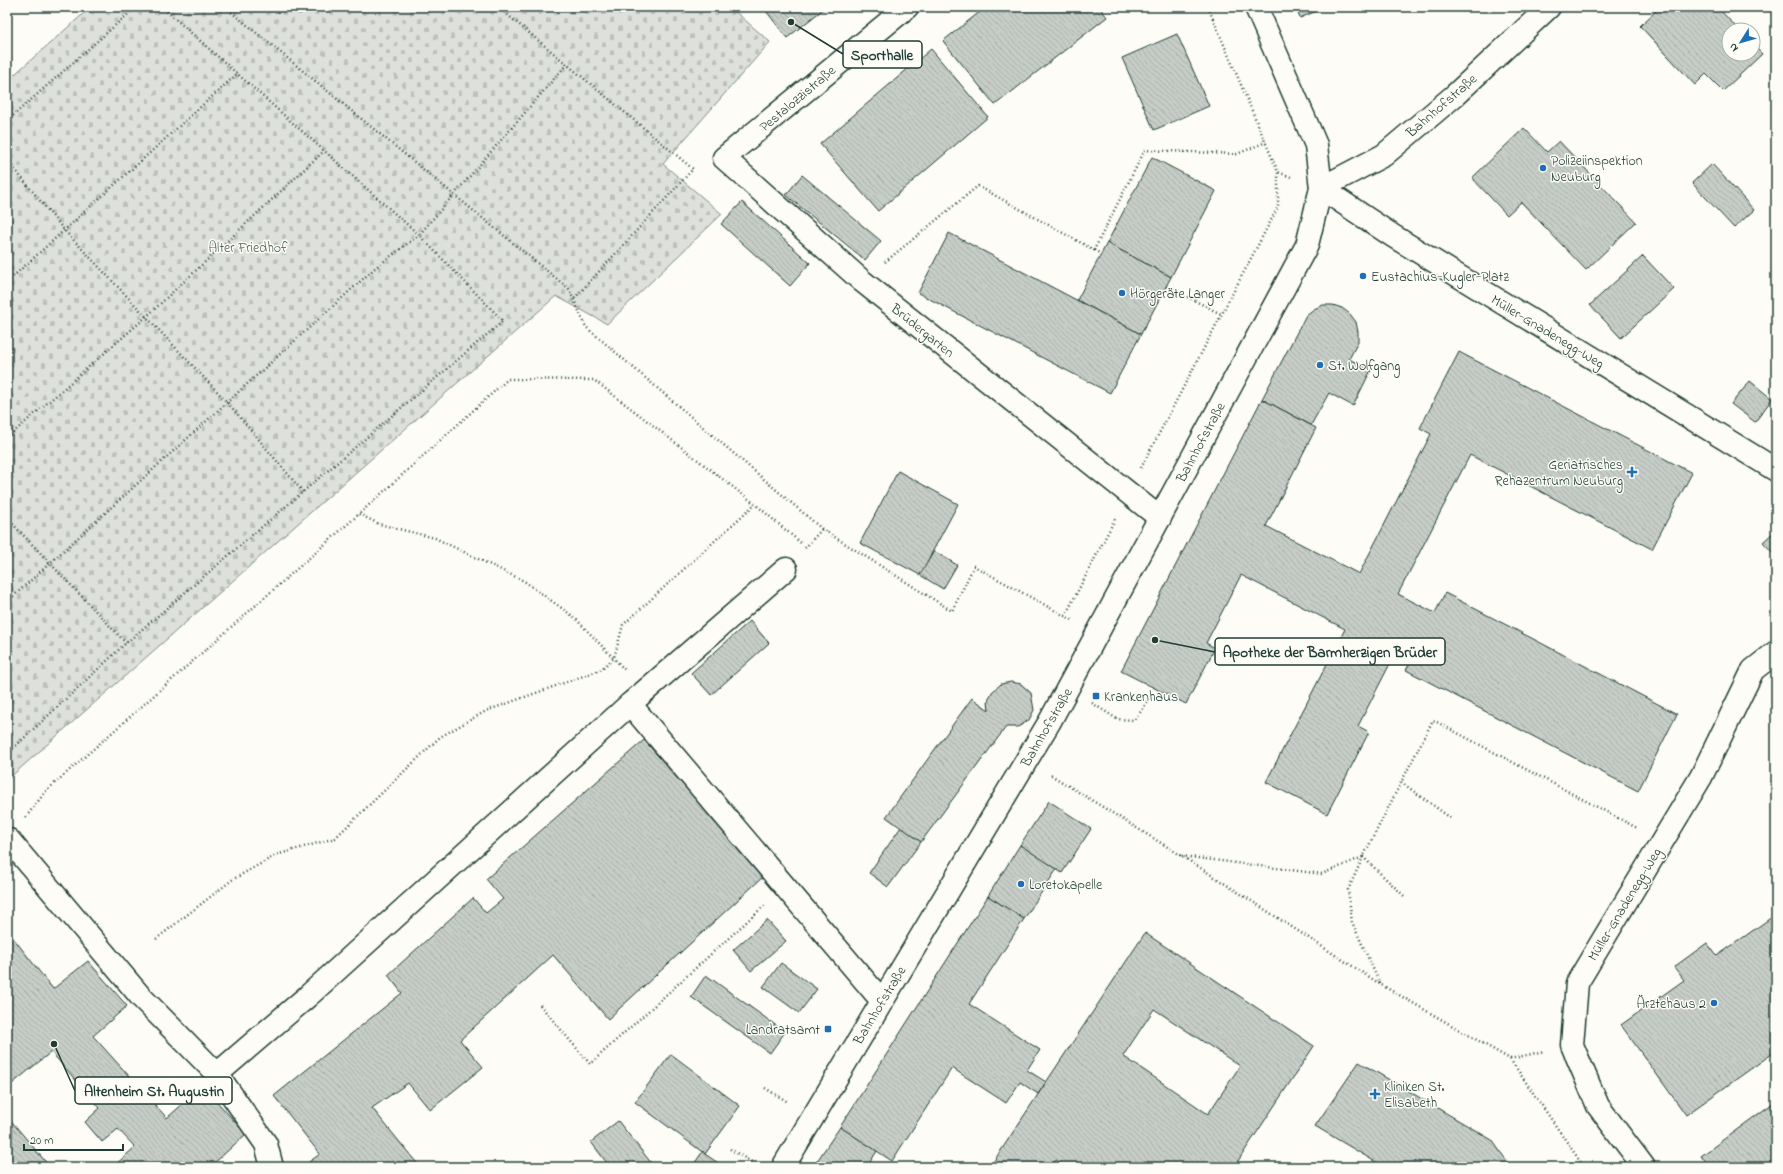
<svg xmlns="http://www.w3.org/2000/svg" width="1783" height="1174" viewBox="0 0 1783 1174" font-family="'Indie Flower',sans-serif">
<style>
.cemetery{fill:url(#cemetery-stones);stroke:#7e8e88}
.building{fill:url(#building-back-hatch);stroke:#1f3d34;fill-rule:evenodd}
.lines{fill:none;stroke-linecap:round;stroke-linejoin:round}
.minor-casing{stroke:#1f3d34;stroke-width:25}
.major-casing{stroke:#1f3d34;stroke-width:25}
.path{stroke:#1f3d34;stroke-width:2.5;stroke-dasharray:1 3;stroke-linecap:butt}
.minor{stroke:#fdfcf7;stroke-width:22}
.major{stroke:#fdfcf7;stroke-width:22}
.poi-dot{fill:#1f6fb2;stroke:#fdfcf7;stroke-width:1.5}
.labels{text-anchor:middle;stroke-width:3;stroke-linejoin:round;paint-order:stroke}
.street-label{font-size:14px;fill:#1f3d34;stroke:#fdfcf7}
.poi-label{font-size:14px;fill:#1f3d34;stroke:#fdfcf7;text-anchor:start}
.park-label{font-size:14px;fill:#455e55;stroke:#fdfcf7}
.leader{fill:none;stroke:#1f3d34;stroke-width:1.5}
.callout-dot{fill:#1f3d34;stroke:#fdfcf7;stroke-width:1.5}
.callout{fill:#fdfcf7;stroke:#1f3d34;stroke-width:1.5}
.callout-label{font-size:15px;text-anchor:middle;font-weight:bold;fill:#1f3d34}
</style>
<defs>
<pattern id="cemetery-stones" width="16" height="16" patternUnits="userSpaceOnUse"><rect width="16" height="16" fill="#dde0db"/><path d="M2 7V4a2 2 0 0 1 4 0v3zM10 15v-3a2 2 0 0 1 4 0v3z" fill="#bdc1bd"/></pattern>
<pattern id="building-back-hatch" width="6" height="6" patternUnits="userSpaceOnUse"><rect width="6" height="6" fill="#c6cdc7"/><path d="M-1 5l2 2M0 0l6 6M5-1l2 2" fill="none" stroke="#aab1ac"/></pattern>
</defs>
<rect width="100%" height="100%" fill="#fdfcf7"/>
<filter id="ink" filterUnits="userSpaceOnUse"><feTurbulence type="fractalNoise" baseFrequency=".025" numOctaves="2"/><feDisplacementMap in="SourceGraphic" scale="8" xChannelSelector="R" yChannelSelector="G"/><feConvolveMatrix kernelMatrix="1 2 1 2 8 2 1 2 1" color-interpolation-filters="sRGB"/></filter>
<g filter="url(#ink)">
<path class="cemetery" d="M91,7H730L770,42L663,164L722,214L607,324L556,296L7,780V81Z"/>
<g class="building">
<path d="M763,7H826L787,38Z"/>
<path d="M986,7H1099L1107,17L995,105L943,41Z"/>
<path d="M1295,7H1326L1300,18Z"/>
<path d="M1660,7H1717L1739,30H1729V54H1753V45L1762,54L1723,91L1706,74L1695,85L1640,26Z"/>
<path d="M1177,34L1209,106L1154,130L1122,58Z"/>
<path d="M931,49L988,117L878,211L820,144Z"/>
<path d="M1524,128L1547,152L1559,141L1636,222L1586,270L1521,202L1507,215L1472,178Z"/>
<path d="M1152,157L1216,191L1171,277L1107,243Z"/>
<path d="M1712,164L1754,210L1734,228L1692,183Z"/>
<path d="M802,175L881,241L865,260L786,195Z"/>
<path d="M742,202L810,263L790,286L721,224Z"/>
<path d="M949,233L1141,334L1110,393L918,293Z"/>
<path d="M1107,243L1171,277L1141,334L1077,300Z"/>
<path d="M1643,256L1674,289L1621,338L1590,305Z"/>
<path d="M1323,305H1333L1342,308L1350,314L1356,322L1358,332V342L1349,359L1371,370L1353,406L1329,393L1311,425L1262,399L1306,315L1314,309Z"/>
<path d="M1459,352L1692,473L1652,549L1470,455L1398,594L1435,613L1445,593L1677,714L1638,791L1406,670L1410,663L1395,654L1358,726L1369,732L1327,814L1266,782L1345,629L1241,575L1206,643L1215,648L1186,704L1121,671L1262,399L1316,428L1266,526L1359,574L1431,434L1420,428Z"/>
<path d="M1750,381L1772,399L1755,422L1731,404Z"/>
<path d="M898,471L958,504L920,575L860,543Z"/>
<path d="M1776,530V556L1763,542Z"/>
<path d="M934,551L957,565L943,589L920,575Z"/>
<path d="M750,621L769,643L711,695L691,673Z"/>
<path d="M1011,682L1021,684L1031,693L1034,710L1029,720L1018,727H1006L921,842L886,817L972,698L989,710L988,701L992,692L1001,684Z"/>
<path d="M644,740L764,876L608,1019L553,955L460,1040L483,1067L430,1110L408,1083L372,1108L420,1167H313L309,1162L320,1154L274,1096L402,993L388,975L473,898L486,913L503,899L486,879Z"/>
<path d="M1049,801L1091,829L1062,873L1020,845Z"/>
<path d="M901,827L921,842L888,887L869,873Z"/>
<path d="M1020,845L1057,869L1024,919L988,896Z"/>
<path d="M988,896L1024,919L969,1004L1040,1050L1027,1070L1046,1082L1038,1094L1020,1082L1006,1103L952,1068L892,1161L840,1127Z"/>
<path d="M1772,917L1776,923V1051L1686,1115L1621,1025L1684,980L1674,967L1707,943L1717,956Z"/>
<path d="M767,920L786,941L751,971L733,950Z"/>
<path d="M7,930L53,989L88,961L127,1006L93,1036L167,1118L203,1086L246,1134L210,1167H113L135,1147L118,1129L102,1142L85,1122L100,1108L51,1052L7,1088Z"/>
<path d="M1145,933L1314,1046L1234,1167H1067L1056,1160L1051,1167H990ZM1154,1009L1240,1066L1208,1114L1123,1056Z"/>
<path d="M781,963L817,989L799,1013L763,987Z"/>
<path d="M706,975L785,1032L770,1053L691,997Z"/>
<path d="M671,1054L740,1106L705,1154L635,1102Z"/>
<path d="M1359,1062L1492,1140L1511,1167H1384L1315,1126Z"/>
<path d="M1776,1101V1167H1709L1701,1156Z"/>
<path d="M7,1116L50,1167H7Z"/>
<path d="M618,1121L652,1164L649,1167H610L591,1142Z"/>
<path d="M840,1127L877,1151L867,1167H813Z"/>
<path d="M703,1151L705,1154L724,1167H692Z"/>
</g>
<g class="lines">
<defs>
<g id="minor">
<path d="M907,7L724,158L862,281L1160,518"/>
<path d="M1549,7L1455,95L1384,155L1321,188L1393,236L1776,470"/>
<path d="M630,704L882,1001"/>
<path d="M9,840L141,997L217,1074L266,1144L272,1167"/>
<path d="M217,1074L308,996L630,704L786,569"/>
<path d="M1644,1167L1598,1106L1572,1045L1577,983L1701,777L1753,670L1776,652"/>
</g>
<path id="major" d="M783,1167L1050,721L1307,245L1321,188L1316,145L1256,7"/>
</defs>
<use href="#minor" class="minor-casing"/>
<use href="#major" class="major-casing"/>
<g class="path">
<path d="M225,7L569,289L586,327L822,529L952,611L974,566L1072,620"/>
<path d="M498,7L693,169L573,300"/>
<path d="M1208,7L1278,172L1291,177"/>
<path d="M7,121L136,7"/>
<path d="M7,160L64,230L228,403L303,492"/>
<path d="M1094,250L1101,254"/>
<path d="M885,262L978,186L1094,250L1145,150L1237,154L1266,142"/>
<path d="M7,282L237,74"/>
<path d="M1166,286L1223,315"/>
<path d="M7,438L146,317L324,151"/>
<path d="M1141,468L1278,207V172"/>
<path d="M359,514L379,524L435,538L524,581L574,617L625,670"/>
<path d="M7,518L126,643"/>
<path d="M805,548L822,529"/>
<path d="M7,602L375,268L419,235L162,7"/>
<path d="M1065,616L1115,519"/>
<path d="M1092,703L1117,719L1134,720L1143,709L1149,697"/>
<path d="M7,754L126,643L503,321L419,235L567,64"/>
<path d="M1051,775L1182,856L1380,984L1510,1059L1584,1167"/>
<path d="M1401,782L1452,819"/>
<path d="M26,817L46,791L359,514L508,379L594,380L755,504L801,543"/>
<path d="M1182,856L1322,874L1363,857L1433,720L1637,828"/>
<path d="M156,939L232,880L276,855L335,838L440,737L486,711L600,670L614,658L623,625L755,504"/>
<path d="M1380,984L1352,922L1348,890L1363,857L1404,896"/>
<path d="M540,1005L590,1064L765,905"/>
<path d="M1510,1059L1544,1051"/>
<path d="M765,1088L788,1102"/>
<path d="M730,1149L755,1164"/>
</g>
<use href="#minor" class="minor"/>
<use href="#major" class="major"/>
</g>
</g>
<g class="poi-dot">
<circle cx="1543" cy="168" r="4"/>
<circle cx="1363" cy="276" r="4"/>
<circle cx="1122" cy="293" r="4"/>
<circle cx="1320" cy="365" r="4"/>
<path d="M1630 466h4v4h4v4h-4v4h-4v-4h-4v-4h4z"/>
<rect x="1092" y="692" width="8" height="8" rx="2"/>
<circle cx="1021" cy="884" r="4"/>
<circle cx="1714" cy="1003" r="4"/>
<rect x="824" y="1025" width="8" height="8" rx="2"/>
<path d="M1373 1088h4v4h4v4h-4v4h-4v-4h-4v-4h4z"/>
</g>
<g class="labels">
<g class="street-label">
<text transform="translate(797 98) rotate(-40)" y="5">Pestalozzistraße</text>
<text transform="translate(1441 105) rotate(-41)" y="5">Bahnhofstraße</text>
<text transform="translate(923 330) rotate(39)" y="5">Brüdergarten</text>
<text transform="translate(1548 331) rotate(31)" y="5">Müller-Gnadenegg-Weg</text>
<text transform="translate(1200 442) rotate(-62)" y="5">Bahnhofstraße</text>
<text transform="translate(1046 727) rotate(-60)" y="5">Bahnhofstraße</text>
<text transform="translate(1624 904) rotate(-59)" y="5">Müller-Gnadenegg-Weg</text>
<text transform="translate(879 1005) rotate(-59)" y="5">Bahnhofstraße</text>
</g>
<g class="poi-label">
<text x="1551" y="165">Polizeiinspektion<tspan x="1551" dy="16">Neuburg</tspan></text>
<text x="1371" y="281">Eustachius-Kugler-Platz</text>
<text x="1130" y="298">Hörgeräte Langer</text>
<text x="1328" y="370">St. Wolfgang</text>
<text x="1623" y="469" text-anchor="end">Geriatrisches<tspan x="1623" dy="16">Rehazentrum Neuburg</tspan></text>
<text x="1104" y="701">Krankenhaus</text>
<text x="1029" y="889">Loretokapelle</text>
<text x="1706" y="1008" text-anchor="end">Ärztehaus 2</text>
<text x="820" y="1034" text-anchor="end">Landratsamt</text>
<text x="1384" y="1091">Kliniken St.<tspan x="1384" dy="16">Elisabeth</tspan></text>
</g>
<g class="park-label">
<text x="248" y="252">Alter Friedhof</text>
</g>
</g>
<path class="leader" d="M791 22L843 54M1155 640L1215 652M54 1044L75 1091"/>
<g class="callout-dot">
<circle cx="791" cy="22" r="4"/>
<circle cx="1155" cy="640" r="4"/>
<circle cx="54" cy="1044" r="4"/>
</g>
<g class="callout">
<rect x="843" y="41" width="79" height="27" rx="4"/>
<rect x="1215" y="638" width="230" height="27" rx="4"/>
<rect x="75" y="1077" width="157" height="27" rx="4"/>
</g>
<g class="callout-label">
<text x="882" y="60">Sporthalle</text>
<text x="1330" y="657">Apotheke der Barmherzigen Brüder</text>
<text x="154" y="1096">Altenheim St. Augustin</text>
</g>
<rect width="1783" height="1174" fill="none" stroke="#fdfcf7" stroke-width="24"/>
<rect x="12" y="12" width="1759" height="1150" fill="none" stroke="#1f3d34" stroke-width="1.5" filter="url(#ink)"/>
<g transform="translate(1741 42) rotate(233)"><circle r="19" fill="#fdfcf7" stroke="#a4b0a9"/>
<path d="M0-3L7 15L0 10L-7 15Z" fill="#1f6fb2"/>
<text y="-6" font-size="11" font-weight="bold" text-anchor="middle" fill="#1f3d34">N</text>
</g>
<path d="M24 1144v6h99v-6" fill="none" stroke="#1f3d34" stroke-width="2"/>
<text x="30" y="1144" font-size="12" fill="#1f3d34" stroke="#fdfcf7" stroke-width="3" paint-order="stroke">20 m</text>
</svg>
